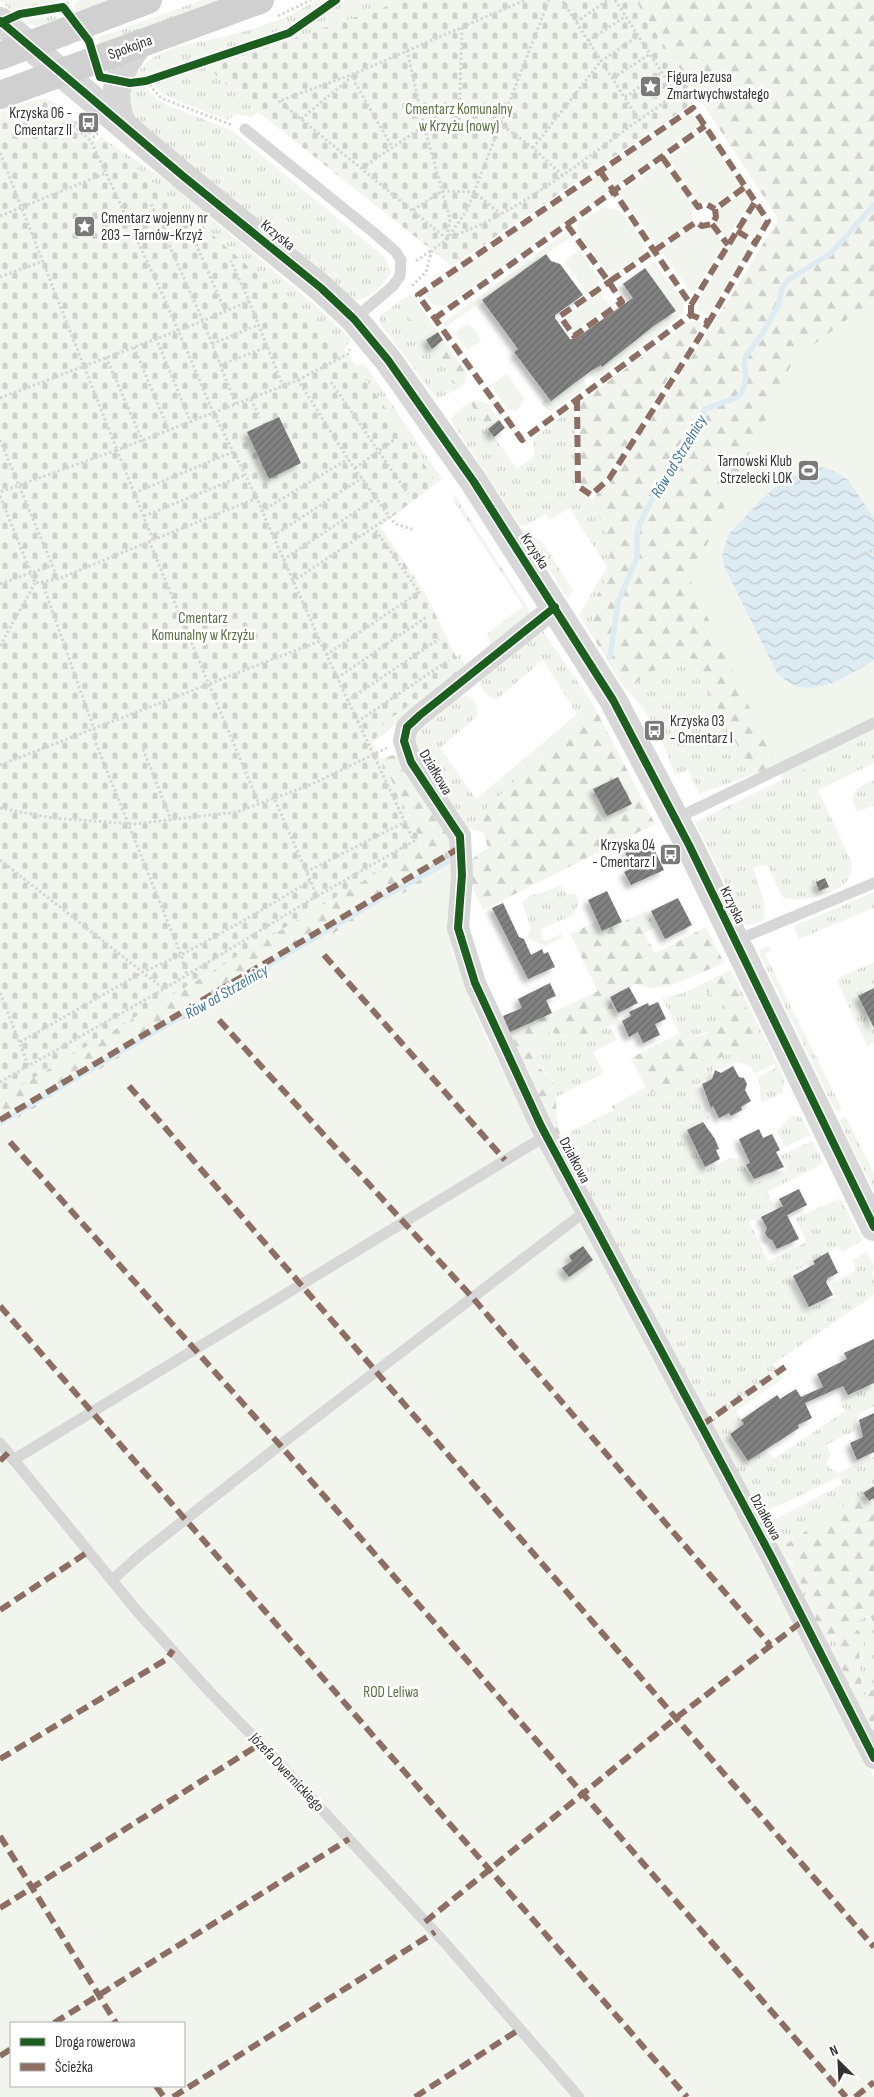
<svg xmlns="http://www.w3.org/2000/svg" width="874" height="2097" viewBox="0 0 874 2097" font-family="'Sofia Sans Condensed',sans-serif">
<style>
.grass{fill:url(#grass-tufts);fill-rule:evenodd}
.forest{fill:url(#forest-firs)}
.cemetery{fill:url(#cemetery-stones)}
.garden{fill:#f1f5ed;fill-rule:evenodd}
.water{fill:url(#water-waves)}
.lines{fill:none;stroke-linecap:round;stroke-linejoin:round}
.stream{stroke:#ddebf3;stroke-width:5.5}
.building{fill:url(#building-hatch);filter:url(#shadow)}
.path{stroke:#d6d6d6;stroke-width:3;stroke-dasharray:2.5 2.5;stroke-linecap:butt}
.service{stroke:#d7d7d7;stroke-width:11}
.minor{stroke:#d7d7d7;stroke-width:22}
.tertiary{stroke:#d7d7d7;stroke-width:28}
.secondary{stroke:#d0d0d0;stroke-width:28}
.quiet{stroke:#8d6e63;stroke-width:6;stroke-dasharray:12 6;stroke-linecap:butt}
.cycleway-casing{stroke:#fff;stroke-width:11}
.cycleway{stroke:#1b5e20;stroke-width:8}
.labels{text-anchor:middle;stroke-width:5;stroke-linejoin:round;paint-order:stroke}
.street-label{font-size:15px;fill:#333;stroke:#fff}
.poi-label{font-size:15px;fill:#333;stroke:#fff;text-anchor:start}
.park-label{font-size:15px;fill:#56703f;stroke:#fff}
.water-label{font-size:16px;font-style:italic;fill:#3f7597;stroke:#fff}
</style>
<defs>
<pattern id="grass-tufts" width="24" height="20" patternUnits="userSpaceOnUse" patternTransform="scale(1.25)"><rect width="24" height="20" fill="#f1f5ed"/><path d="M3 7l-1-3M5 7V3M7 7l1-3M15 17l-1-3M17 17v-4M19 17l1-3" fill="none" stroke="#cfd2cc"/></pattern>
<pattern id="forest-firs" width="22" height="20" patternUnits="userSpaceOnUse" patternTransform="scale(1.25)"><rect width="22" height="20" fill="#f1f5ed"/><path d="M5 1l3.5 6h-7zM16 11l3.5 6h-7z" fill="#cfd2cc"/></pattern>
<pattern id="cemetery-stones" width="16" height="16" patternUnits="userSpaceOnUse" patternTransform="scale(1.25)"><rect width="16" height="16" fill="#f1f5ed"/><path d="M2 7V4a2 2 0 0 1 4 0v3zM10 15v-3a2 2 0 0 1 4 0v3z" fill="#cfd2cc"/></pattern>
<pattern id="water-waves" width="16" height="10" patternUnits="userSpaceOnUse" patternTransform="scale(1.25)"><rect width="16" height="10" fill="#ddebf3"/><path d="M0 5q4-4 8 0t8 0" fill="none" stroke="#becad1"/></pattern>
<pattern id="building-hatch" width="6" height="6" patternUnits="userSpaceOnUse" patternTransform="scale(1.25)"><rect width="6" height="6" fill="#818181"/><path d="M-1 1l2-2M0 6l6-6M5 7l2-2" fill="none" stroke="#6a6a6a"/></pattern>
<filter id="shadow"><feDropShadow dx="-4.5" dy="4.5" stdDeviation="2.5" flood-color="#0004"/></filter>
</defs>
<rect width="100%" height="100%" fill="#fff"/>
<g class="grass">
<path d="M0,0H61L11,11Z"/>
<path d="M80,0H108L78,11L73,6L74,3Z"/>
<path d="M202,0H230L101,46L97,38Z"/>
<path d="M316,0H330L287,29L135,79C137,70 149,59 158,55C174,46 195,43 213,39C249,31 285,21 316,0Z"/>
<path d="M346,0H518L268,101L258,112L251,117L237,114L227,120L164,95L151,84L293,35Z"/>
<path d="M53,15L61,18L37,26L20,22Z"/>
<path d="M144,85L157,99L167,105L231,130L386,258L391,272C383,286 365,304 349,300L137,125L127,109L131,89Z"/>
<path d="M44,99L53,101H44L0,119V113L31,101Z"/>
<path d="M101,137L168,182L316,306L351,339L344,351Z"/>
<path d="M399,302L460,388L437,399L382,326L379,320L382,314Z"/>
<path d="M365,364L442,479L437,483L355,365Z"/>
<path d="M469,402L517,469L534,457V438L575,406L576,488L591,500L609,538L611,565L607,578L597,595L591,634L579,615L607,567L569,508L550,520L545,514L525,526L519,524L450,419Z"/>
<path d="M454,494L531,613L491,647L487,634L523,606L453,500Z"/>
<path d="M537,539L542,541L573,591L568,599L531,541Z"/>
<path d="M538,631H543L593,704L481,814L483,831H476L460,825L417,750L415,742L417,733L457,697L468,696C476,701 478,706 477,716L440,748L476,799L577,714L543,660L497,699C485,696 480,689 479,677Z"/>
<path d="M460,654L466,666L373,743L385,722L461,669L456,657Z"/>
<path d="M689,656L748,765L757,773L699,794L688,770L675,775C664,745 652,716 630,693C641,672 667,662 689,656Z"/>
<path d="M874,735V763L818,790L852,863C851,870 851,876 846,882C833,895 798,904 782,897L768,866L761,865L754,868C755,885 771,904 762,921L746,926L695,822Z"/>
<path d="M874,780V805L857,812C848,792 855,789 874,780Z"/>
<path d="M561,886L567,894H576L579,901L574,914L540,930L543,940L546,941L561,934L563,937L545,946L527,938L531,928L522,902L530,896Z"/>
<path d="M874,892V909L873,908L799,939L794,929L796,925Z"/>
<path d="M768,946L772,950L765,954L842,1109L836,1112L760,955V950Z"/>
<path d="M874,962V988L858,996L874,1028V1043L867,1046L837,981L840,977Z"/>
<path d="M731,970L784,1077L783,1093L762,1103C758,1095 762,1086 758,1077L776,1068L774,1064L755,1074L750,1066L736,1062L721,1069L714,1068L709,1078L695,1086L702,1109L710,1118L687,1131L706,1170L730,1158L740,1159L754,1184L786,1169L780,1156L812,1141L824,1163L767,1192L775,1208L749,1222L768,1261L807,1242L795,1218L841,1198L862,1241L842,1252L838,1247L792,1273L790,1280L805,1312L836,1296L830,1284L856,1270L852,1260L867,1252L874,1266L872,1276H874V1295L773,1364L784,1378L736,1411L744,1424L730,1434L748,1461L765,1450L775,1458L845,1411L839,1400L874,1383V1406C861,1412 855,1416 855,1431L826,1445L831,1455L826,1463L828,1467L837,1473L874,1457V1486L779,1549L799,1574L807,1591L808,1606L828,1635L836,1638L838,1643L834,1649L874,1729V1745L554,1140L760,1037L728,971ZM839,1477L843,1484L766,1524L761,1514Z"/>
<path d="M700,985C710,1000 725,992 729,1016L711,1031L691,1037L682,1032L679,1033L662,998L684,993Z"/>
<path d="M611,1027L617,1040L593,1052L604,1073L554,1098C554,1093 555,1087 553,1082C548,1069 525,1062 538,1042C540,1039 545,1033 549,1032C555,1030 559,1034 563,1037L587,1035L599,1028Z"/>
<path d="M793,1115L801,1117L810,1135L785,1147L777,1131Z"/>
<path d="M846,1117L874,1174V1191L839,1120Z"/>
<path d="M865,1616L871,1617L874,1625V1688L864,1695L860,1685L859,1654L864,1645V1638L856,1628L858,1621Z"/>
</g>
<g class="forest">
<path d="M635,0H874V299L793,361L776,766L757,773L748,765L689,656C667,662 641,672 630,693L623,686L591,634L597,595L607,578L611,565L609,538L591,500L610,483L733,293L778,219Z"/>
<path d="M691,321L703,323L605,479L591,492L580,483V402Z"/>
<path d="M443,340L467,374L465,382L460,388L432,349Z"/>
<path d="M477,400L487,403L499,420L488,429L469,402Z"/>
<path d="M593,704L655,824L483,910L470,881L472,859L488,848L481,825V814Z"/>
<path d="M396,754L450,839L453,865L201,1009L0,1129V1098L423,845L381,759Z"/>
<path d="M646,911L655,927L644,933L655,953L706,927L724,963L669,986L651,988L636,984L608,997L620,1022L574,1039L550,1032C536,1041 528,1056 542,1070C547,1075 552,1078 554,1085C558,1104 554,1119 562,1138L557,1140L510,1032L598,991L570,934L597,921L603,931Z"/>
<path d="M728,971L761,1037L614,1111L612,1106L646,1087L631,1058L682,1032C704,1045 712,1027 729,1016C726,992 710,999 700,985Z"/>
<path d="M863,1493L868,1501L873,1498L874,1501V1625L871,1617L865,1616L858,1621L856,1628L864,1638V1645L859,1654L862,1691L864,1695L874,1688V1729L834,1654C836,1639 843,1638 823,1634L808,1606L807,1591L803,1588L793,1564L779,1549Z"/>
</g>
<g class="cemetery">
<path d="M405,0H635L699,99L452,266L258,112L208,68Z"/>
<path d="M44,101H53L96,142L101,137L348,354L437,483L380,526L425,593L462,669L385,722L373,743L423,845L0,1098V119Z"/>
</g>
<g class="garden">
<path d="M688,114L692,115L700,125L621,184L614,186L603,171Z"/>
<path d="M704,133L742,187L715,206L706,202L700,204L668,158Z"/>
<path d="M662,162L695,207L692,215L693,220L658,246L619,193Z"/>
<path d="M599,174L610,190L604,195L445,306C434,309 430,302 424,293Z"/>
<path d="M744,192L751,202L726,239L716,224L719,216L718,210Z"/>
<path d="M603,207L620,211L643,241V255C633,262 618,277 606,270L576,230L578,223Z"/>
<path d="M755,208L764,222L755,238L741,230Z"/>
<path d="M697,225L703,228L711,227L723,244L693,295L661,251Z"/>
<path d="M566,232L570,237L446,327L443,323Z"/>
<path d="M737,236L751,244L708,316L697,310L698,302Z"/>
<path d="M579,250L599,279L596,287L587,294L564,261Z"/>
<path d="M652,263H655L684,302L683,314L595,380L589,374L601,365L602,367L655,325L676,311L645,268Z"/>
<path d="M599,292L610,306L575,331L565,317Z"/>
<path d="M411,294L438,332L426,340L399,302Z"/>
<path d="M874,299V735L783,780L690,580L793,361Z"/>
<path d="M467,323L477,332L481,341L467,350L455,333Z"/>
<path d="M507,374L525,399L517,411L508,410L491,385Z"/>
<path d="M583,378L587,386L550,412L541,403L548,398L551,401Z"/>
<path d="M453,865L452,951L484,1034L874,1777V2097H0V1129L201,1009ZM11,2023H184V2086H11Z"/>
</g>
<path class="water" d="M823,467L836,472L848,480L874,518V660C842,678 809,705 777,673L725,568L722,556L728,535L760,501L775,487L792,477Z"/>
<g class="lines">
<g class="stream">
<path d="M610,657L618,602L637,558V533L640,523L652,499L692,438L705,409L736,398L742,393L746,378L744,364L746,356L763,333L779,304L782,288L788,280L830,254L874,205"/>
<path d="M0,1123L387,895L453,859"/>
</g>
</g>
<g class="building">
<path d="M546,254L551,261L560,264L583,295L555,315V318L570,339H575L633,298L623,284L645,268L676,311L655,325L602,367L601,365L588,373L551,401L514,352L518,349L482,300Z"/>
<path d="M438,332L443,340L432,349L426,340Z"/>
<path d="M279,417L301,463L269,479L247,432Z"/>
<path d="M499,420L505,428L494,437L488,429Z"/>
<path d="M618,777L632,804L607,816L593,789Z"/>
<path d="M649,839L664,870L631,885L624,872L632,868L625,852Z"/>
<path d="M825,878L829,887L819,891L816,882Z"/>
<path d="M607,891L622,922L602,931L588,900Z"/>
<path d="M678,898L692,925L665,939L651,911Z"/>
<path d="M503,903L519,937L524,939L531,955L542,949L544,954L548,952L555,967L528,979L492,908Z"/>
<path d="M550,983L556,996L546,1000L552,1013L510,1032L503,1016L522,1008L518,999Z"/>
<path d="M629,987L638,1003L618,1013L610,997Z"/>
<path d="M874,988V1028L858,996Z"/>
<path d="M658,1002L666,1019L655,1024L660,1035L643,1043L638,1032L629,1037L622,1021L631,1016L629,1012L648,1003L649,1006Z"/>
<path d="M733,1066L739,1077L744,1078L747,1084L745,1090L751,1101L741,1107L742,1110L731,1116L729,1113L719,1118L713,1106L711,1108L702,1084L712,1079L715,1070L721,1073Z"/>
<path d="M703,1122L715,1139L719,1149L716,1150L720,1159L705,1167L687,1130Z"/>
<path d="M759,1129L763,1138L772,1134L780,1150L776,1152L784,1167L754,1179L746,1165L750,1163L739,1139Z"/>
<path d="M799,1189L807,1205L787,1215L799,1239L777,1249L772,1240L768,1238L765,1233L767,1228L761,1217L783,1206L779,1199Z"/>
<path d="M583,1246L593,1260L569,1277L562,1268L572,1261L569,1256Z"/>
<path d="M828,1252L838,1273L828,1278L826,1282L833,1295L809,1307L793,1276L815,1264L813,1261Z"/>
<path d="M874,1339V1383L848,1395L843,1386L805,1403L812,1418L798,1425L799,1428L748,1461L730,1434L744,1424L741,1420L777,1395L780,1399L796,1389L801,1397L823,1387L817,1374L847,1359L844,1353Z"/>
<path d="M874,1413V1452L857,1460L850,1443L863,1437L859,1420Z"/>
<path d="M874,1486V1501L873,1498L869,1501L863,1493Z"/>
</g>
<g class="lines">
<g class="path">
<path d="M615,0L676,94L639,120"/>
<path d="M63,7L71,0"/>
<path d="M278,16L311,0"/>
<path d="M576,22L608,0"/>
<path d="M588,41L626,16"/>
<path d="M407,50L424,126L450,219L447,238"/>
<path d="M356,73L354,81L392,147"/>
<path d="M613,78L650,54"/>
<path d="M146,81L161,98L232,125"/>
<path d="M625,97L662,72"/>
<path d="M301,119L354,75"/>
<path d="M459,125L462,27"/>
<path d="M98,133L94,137L77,121L73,125L91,141L165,300L214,414L257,498"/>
<path d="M533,148L601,61L638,36"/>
<path d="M0,153L117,450L0,492"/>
<path d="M362,168L424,126L499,123L533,148L562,175"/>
<path d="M151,204L203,321L236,405"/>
<path d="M413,210L442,191L474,192L501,214"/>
<path d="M0,216L106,173"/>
<path d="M186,221L225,311"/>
<path d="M447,238C513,217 583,160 639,120L562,0"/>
<path d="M447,239L279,101L356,73L525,0"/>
<path d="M416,261L432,250"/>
<path d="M0,277L43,261"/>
<path d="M412,286L426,272L432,250L447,239L467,210L549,0"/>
<path d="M249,301L283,386"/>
<path d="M156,338L191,423"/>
<path d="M212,344L258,325"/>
<path d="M134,347L169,431"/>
<path d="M106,357L143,442"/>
<path d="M220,365L267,347"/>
<path d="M298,380L348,354L350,349"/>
<path d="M331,382L408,494"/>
<path d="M0,398L203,321L249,301L231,261"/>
<path d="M251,399L260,418"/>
<path d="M0,440L58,579"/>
<path d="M355,468L394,440"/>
<path d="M134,493L233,452"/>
<path d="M0,496L35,583L58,579L153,540L117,450L298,380L348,459L391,519L396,524L415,530"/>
<path d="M144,516L245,475"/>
<path d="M273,536L362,478"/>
<path d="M153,540L257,498L262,511"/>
<path d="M149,541L259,804"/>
<path d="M856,558L874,549"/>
<path d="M283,560L376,498"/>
<path d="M42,582L94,729L95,741L181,955L243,921L310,881"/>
<path d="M292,582L389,517"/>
<path d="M0,584L53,565"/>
<path d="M0,646L35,583"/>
<path d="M326,655L419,592L374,528"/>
<path d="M337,678L428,616"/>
<path d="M347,701L439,639"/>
<path d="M357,722L449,660"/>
<path d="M143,749L171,820"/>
<path d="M0,765L320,641L262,511L348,459"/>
<path d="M0,808L53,818L134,824L237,812L312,784L387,748"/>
<path d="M0,860L164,989"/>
<path d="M306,872L405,822L320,641"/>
<path d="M317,896L414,841L405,822"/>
<path d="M0,993L29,1067"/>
<path d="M20,1042L143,972L181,955L187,975"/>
<path d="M0,1082L164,989L317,896L274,798"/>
</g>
<g class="service">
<path d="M245,129L373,232L396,252L401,260L400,276L393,286L354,319"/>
<path d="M675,819L874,723"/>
<path d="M735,941L874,883"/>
<path d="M0,1443L137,1611L208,1690L275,1759L446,1944L579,2097"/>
<path d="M13,1460L547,1135"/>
<path d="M112,1580L140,1555L280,1445L587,1210"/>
</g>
<path class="minor" d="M555,607L420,715L407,727L404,741L411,762L460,836L462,875L458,928L475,983L541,1126L771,1556L874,1758"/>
<g class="tertiary">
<path d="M0,21L183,176L321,288L354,319L388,360L474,482L613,700L689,845L874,1227"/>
<path d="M123,125C108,95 120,68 140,43"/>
</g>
<g class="secondary">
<path d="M0,56L148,0"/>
<path d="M0,95L260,0"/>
</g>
<g class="quiet">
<path d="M662,157L698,207L706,204L715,209"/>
<path d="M600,171L691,305V315"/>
<path d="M712,224L728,245"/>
<path d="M567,225L609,282L696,222L702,226L712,224L716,217L715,209L745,187"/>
<path d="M737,231L755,242"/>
<path d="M609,282L622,302L574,336L560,316Z"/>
<path d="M691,305L755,202"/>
<path d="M434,319L705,126"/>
<path d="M577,399L578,486L591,495L609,479L709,322L691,315L522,440L418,295L693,108L768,221L709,322"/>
<path d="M324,955L505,1160"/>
<path d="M219,1020L472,1297L770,1645"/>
<path d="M129,1086L874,1947"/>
<path d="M0,1120L461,847"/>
<path d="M10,1142L280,1445L846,2097"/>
<path d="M0,1306L687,2097"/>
<path d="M702,1425L785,1367"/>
<path d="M0,1461L8,1453"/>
<path d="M0,1610L88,1552"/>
<path d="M0,1759L167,1659L173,1650"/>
<path d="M0,1836L116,2023"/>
<path d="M0,1908L260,1744"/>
<path d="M425,1922L676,1718L804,1620"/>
<path d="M54,2023L349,1839"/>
<path d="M0,2056L11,2049"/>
<path d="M156,2086L164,2097"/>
<path d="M173,2097L435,1932"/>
<path d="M415,2097L520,2029"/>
<path d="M855,2097L874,2082"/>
</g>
<defs>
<g id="cycleway">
<path d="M0,21L183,176L321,288L354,319L388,360L474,482L613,700L689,845L874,1227"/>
<path d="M0,23L20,14L63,7L89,41L100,77L130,83L146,81L289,33L336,0"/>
<path d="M555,607L420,715L407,727L404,741L411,762L460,836L462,875L458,928L475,983L541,1126L771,1556L874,1758"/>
</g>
</defs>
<use href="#cycleway" class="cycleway-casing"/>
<use href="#cycleway" class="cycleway"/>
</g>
<defs>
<symbol id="sight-square" viewBox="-11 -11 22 22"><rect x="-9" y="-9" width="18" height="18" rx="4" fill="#7a7a7a" stroke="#fff"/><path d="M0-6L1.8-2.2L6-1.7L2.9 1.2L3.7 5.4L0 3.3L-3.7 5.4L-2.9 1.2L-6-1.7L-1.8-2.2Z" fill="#fff"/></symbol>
<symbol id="bus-square" viewBox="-11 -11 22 22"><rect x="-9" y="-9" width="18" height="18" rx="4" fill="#7a7a7a" stroke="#fff"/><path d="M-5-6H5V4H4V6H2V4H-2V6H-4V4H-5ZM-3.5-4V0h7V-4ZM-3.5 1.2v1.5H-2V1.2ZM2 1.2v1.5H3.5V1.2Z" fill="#fff"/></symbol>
<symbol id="stadium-square" viewBox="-11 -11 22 22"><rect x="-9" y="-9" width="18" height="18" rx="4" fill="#7a7a7a" stroke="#fff"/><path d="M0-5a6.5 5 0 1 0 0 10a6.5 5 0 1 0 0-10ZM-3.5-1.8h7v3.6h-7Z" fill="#fff"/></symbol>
</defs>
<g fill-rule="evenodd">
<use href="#sight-square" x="638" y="74" width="25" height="25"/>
<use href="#bus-square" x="76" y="110" width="25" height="25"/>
<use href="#sight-square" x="72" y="214" width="25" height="25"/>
<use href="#stadium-square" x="796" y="458" width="25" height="25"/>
<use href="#bus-square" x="642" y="718" width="25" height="25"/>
<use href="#bus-square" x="658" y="842" width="25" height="25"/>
</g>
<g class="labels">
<g class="street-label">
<text transform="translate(130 47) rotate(-20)" y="5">Spokojna</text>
<text transform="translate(278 235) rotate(39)" y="5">Krzyska</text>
<text transform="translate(535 551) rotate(57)" y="5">Krzyska</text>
<text transform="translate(436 772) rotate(59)" y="5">Działkowa</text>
<text transform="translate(733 905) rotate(64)" y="5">Krzyska</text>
<text transform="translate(575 1160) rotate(62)" y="5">Działkowa</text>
<text transform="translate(766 1517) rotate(62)" y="5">Działkowa</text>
<text transform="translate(287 1772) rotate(47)" y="5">Józefa Dwernickiego</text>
</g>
<g class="poi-label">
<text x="667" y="82">Figura Jezusa<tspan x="667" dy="17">Zmartwychwstałego</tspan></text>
<text x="72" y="118" text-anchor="end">Krzyska 06 -<tspan x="72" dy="17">Cmentarz II</tspan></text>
<text x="101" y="223">Cmentarz wojenny nr<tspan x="101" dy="17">203 – Tarnów-Krzyż</tspan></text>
<text x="792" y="466" text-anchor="end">Tarnowski Klub<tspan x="792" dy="17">Strzelecki LOK</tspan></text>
<text x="670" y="726">Krzyska 03<tspan x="670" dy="17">- Cmentarz I</tspan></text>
<text x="655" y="850" text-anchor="end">Krzyska 04<tspan x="655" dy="17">- Cmentarz I</tspan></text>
</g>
<g class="park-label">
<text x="459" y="114">Cmentarz Komunalny<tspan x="459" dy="17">w Krzyżu (nowy)</tspan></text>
<text x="203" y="623">Cmentarz<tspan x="203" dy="17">Komunalny w Krzyżu</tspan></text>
<text x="391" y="1697">ROD Leliwa</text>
</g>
<g class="water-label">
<text transform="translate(678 456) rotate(-59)" y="6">Rów od Strzelnicy</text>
<text transform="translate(226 991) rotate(-30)" y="6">Rów od Strzelnicy</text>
</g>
</g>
<rect x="10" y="2022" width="175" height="65" fill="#ffffff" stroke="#adadad"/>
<rect x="20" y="2038" width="25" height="8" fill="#1b5e20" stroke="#adadad"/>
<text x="55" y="2047" font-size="15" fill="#333333">Droga rowerowa</text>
<rect x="20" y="2063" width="25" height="8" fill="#8d6e63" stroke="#adadad"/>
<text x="55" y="2072" font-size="15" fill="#333333">Ścieżka</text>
<g transform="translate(839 2062) rotate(336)" stroke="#ffffff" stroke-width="4" paint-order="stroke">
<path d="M0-4L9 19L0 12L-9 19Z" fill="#333333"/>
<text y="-8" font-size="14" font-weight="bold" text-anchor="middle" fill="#333333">N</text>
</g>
</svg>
